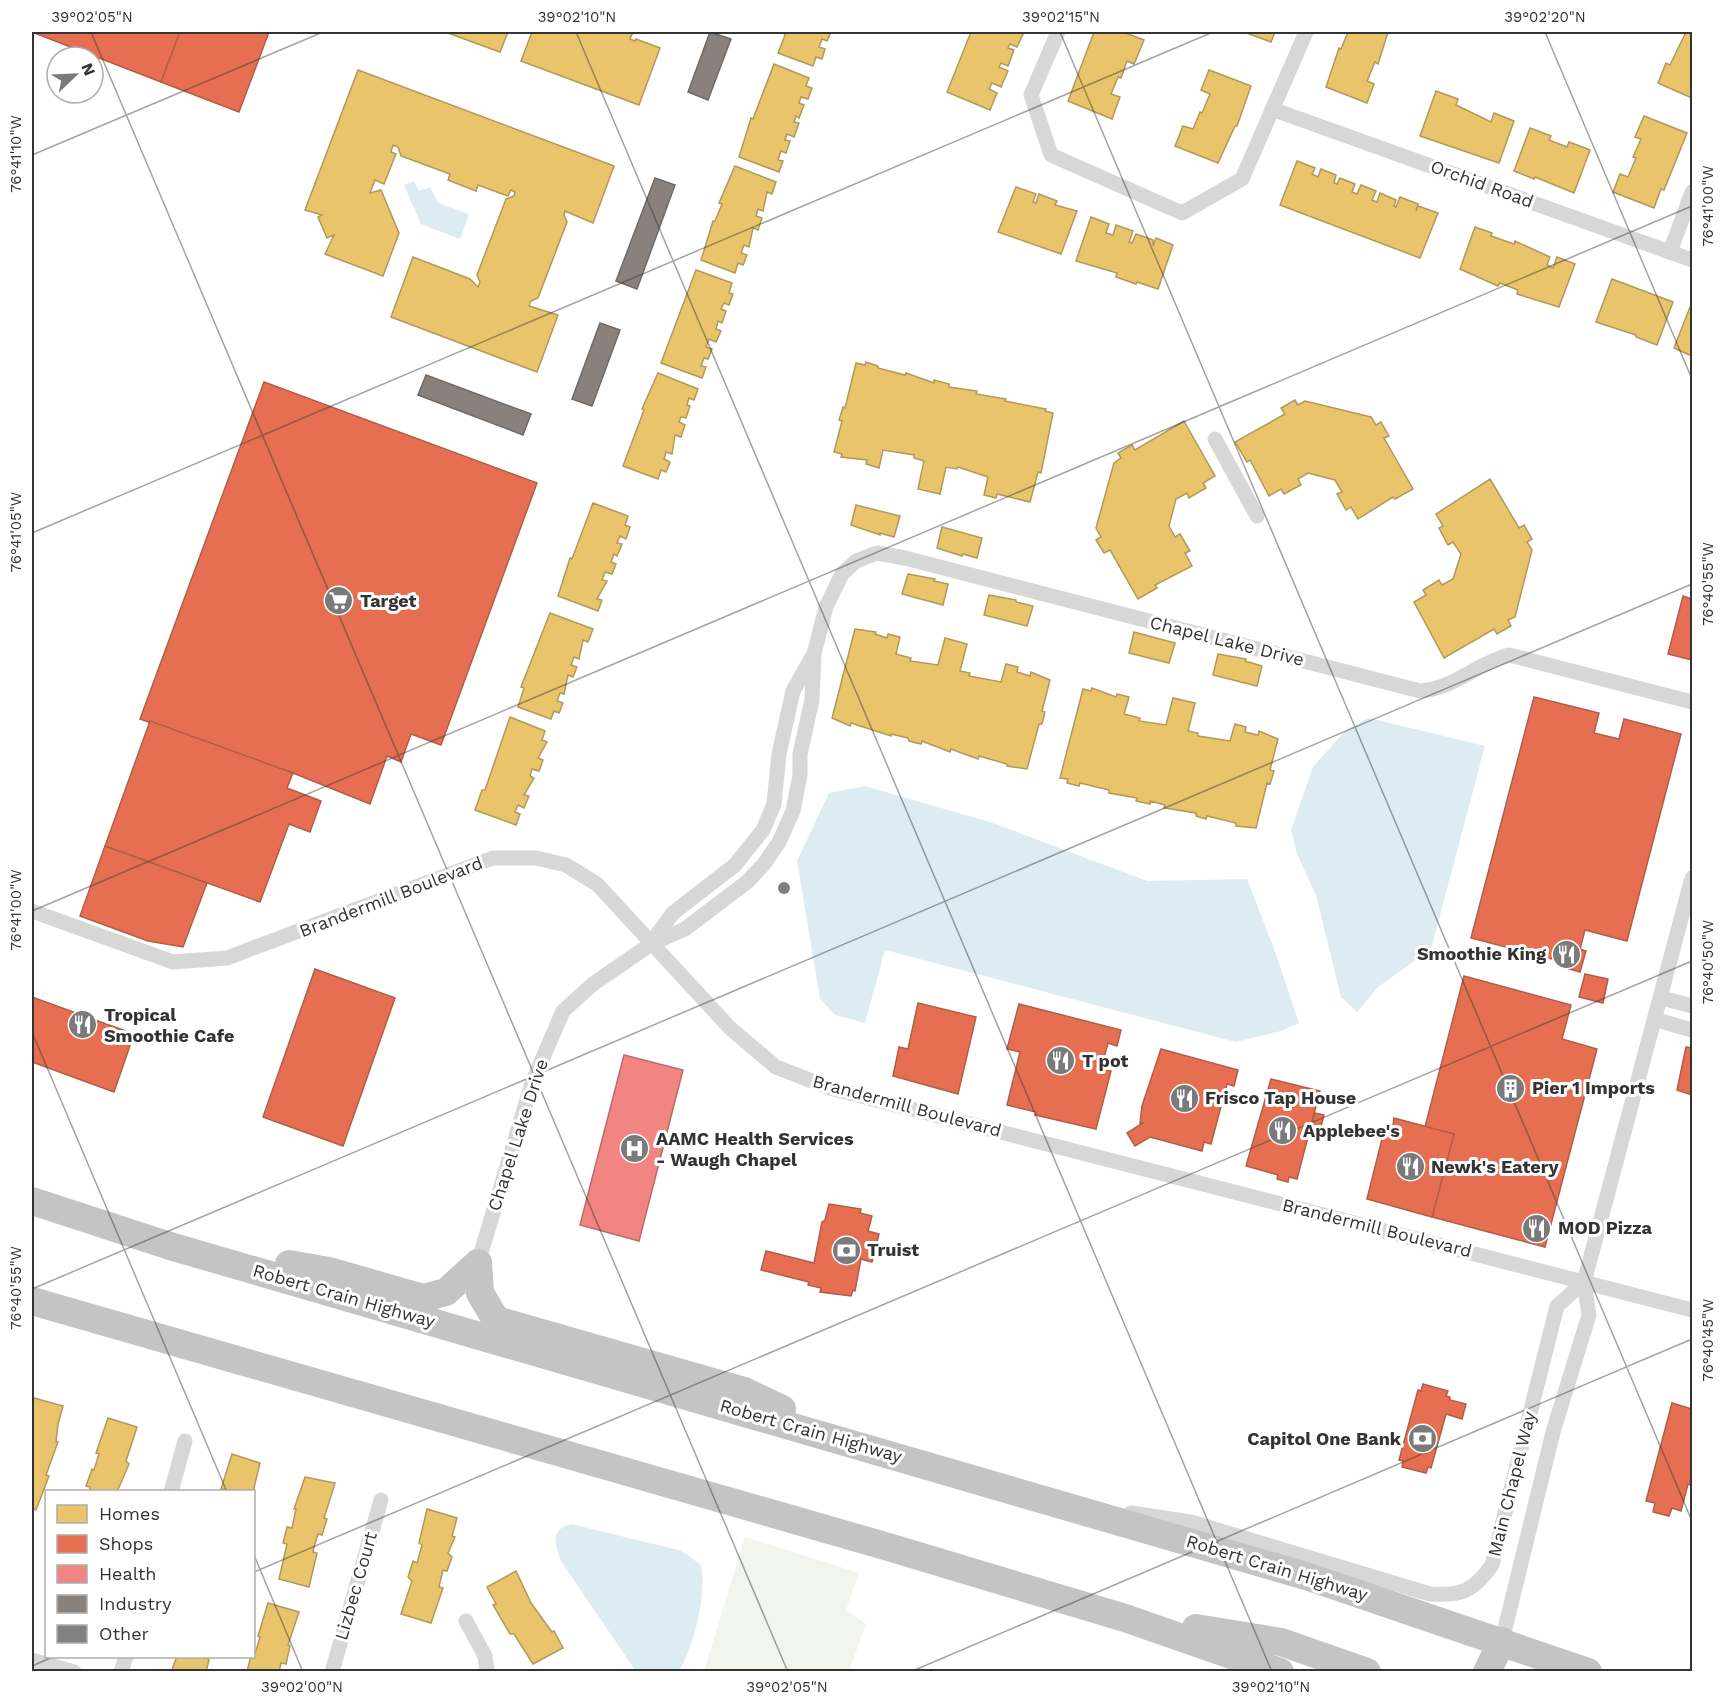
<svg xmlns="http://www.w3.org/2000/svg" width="1724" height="1703" viewBox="0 0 1724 1703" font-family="'Work Sans',sans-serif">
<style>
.green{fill:#f1f5ed}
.water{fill:#ddebf3}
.homes{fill:#e9c46a;stroke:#b2985a;stroke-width:1.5}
.shops{fill:#e76f51;stroke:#b15d48;stroke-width:1.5}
.health{fill:#f28482;stroke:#b96c6a;stroke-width:1.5}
.industry{fill:#8a817c;stroke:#706a66;stroke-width:1.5}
.building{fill:#818181}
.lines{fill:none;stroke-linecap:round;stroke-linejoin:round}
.street{stroke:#d7d7d7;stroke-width:15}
.highway{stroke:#c4c4c4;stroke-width:28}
.ticks{fill:none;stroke:#333;stroke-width:1.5;stroke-opacity:0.45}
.labels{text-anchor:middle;stroke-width:6;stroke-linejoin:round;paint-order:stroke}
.street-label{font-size:18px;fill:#333;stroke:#fff}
.poi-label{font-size:18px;font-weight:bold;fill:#333;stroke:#fff;text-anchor:start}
.neatline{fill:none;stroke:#333;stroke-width:2}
.ticks-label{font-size:15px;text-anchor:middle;fill:#333}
</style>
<rect width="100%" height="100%" fill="#fff"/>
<path class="green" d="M745,1537L859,1573L846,1610L866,1624L849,1671H704Z"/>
<g class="water">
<path d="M414,181L419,191L430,187L438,203L469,214L460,239L421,224L404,185Z"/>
<path d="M1369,718L1485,746L1431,949L1378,987L1357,1012L1341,997L1316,895L1297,854L1291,830L1313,767L1347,729Z"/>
<path d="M865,786L993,823L1147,881L1247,879L1273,946L1299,1023L1281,1031L1236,1042L885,950L865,1023L835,1015L820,999L797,861L829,793Z"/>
<path d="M572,1524L682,1551L701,1565C707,1595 694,1645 679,1671L635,1670L561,1561C554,1543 550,1529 572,1524Z"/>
</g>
<g class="homes">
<path d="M445,32H508L500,52Z"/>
<path d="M532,32H637L632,34L630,39L635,41L636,39L660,48L639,105L521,61Z"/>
<path d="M783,32H831L827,41L822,39L819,47L825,49L822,59L816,57L813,66L778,53L785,35Z"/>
<path d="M971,32H1024L1017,47L1010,44L1008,48L1014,50L1008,66L1001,63L999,67L1008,71L1001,87L992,83L989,89L997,93L990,110L947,92Z"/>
<path d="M1094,32H1123L1144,40L1134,64L1127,61L1121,78L1118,77L1111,94L1120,97L1112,119L1068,101Z"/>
<path d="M1244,32H1275L1271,42Z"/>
<path d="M1348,32H1388L1378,64L1375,62L1367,81L1374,84L1367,103L1326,87L1339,48L1341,49Z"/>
<path d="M1686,32H1692V98L1658,83L1666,63L1670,65Z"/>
<path d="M774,64L809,78L806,86L812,88L808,99L801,97L799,103L804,105L799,118L796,116L794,122L799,123L794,137L787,134L785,140L790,141L786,153L781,151L778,160L783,161L779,172L739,157L751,118L753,119Z"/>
<path d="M358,70L614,166L593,223L565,211L564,215L567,222L538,298L531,301L529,306L558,315L537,372L391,317L413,257L470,279L478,287L480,282L477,275L506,199L514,196L515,192L511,190L508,196L478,185L476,191L448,180L450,174L401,156L398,147L393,145L391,152L396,154L384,184L375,180L370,193L381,190L399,233L383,276L325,254L334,235L327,238L318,217L322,215L305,210Z"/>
<path d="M1209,70L1251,86L1237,126H1235L1218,163L1175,146L1183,126L1193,129L1200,112L1202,113L1210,94L1201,90Z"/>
<path d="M1436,91L1458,99L1456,105L1491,122L1494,113L1514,121L1499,163L1420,136Z"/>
<path d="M1644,116L1687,133L1664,190L1661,189L1654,208L1613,192L1620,174L1628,177L1636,158L1633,157L1641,139L1635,137Z"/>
<path d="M1530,128L1551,136L1549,140L1567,147L1569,142L1590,150L1574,193L1535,177L1534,179L1514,171Z"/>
<path d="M1297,161L1315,168L1312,174L1318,177L1321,169L1336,175L1334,183L1337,184L1340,178L1355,184L1352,192L1357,194L1361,185L1376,191L1372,200L1377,202L1380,193L1396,200L1394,206L1396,207L1400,197L1418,204L1416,211L1418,206L1438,213L1420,258L1280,205Z"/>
<path d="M735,166L776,182L772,194L767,192L763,211L758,209L756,216L762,218L758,230L753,228L749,247L744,245L741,253L747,255L743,265L738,263L735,273L701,260L713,221H715L722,204L719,203Z"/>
<path d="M1016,187L1036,194L1033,202L1036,203L1039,194L1057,201L1055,205L1077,211L1061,254L998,232Z"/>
<path d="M1091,217L1109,224L1106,233L1113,235L1116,225L1133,231L1129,242L1132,243L1136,234L1153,240V246L1156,238L1173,245L1158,289L1137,282L1136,284L1116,277L1117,273L1076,261Z"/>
<path d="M1475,227L1492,233L1491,236L1514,244L1515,241L1550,257L1547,265L1553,268L1557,257L1575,264L1559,307L1517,294L1518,290L1500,283L1498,286L1460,269Z"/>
<path d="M696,270L732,283L729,293L733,294L729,305L724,303L721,309L726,311L722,323L718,321L716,329L721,331L716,342L709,339L706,347L712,349L708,359L704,358L701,366L706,367L702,378L661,363Z"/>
<path d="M1612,279L1673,302L1657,345L1636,337V335L1596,322Z"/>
<path d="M1690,307L1692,308V356L1674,348Z"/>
<path d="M866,362L878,366V368L905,375L906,373L934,383V380L949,384V387L977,391L976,394L1006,399L1005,401L1046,409L1045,411L1053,413L1041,473L1038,472L1030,502L997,494L996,498L984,495L988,477L958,467L957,469L946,467L940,494L918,489L924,461L914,458V455L883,450L879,468L866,464L867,460L841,457L842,454L834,452L842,421L839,420L843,407L845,408L856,363L865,365Z"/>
<path d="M658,373L698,389L694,400L689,398L687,405L690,406L686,418L681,417L679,422L685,425L681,437L675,435L672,454L666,452L664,459L670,462L666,472L661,470L658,479L623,466L644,410L642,409Z"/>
<path d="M1295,400L1298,405L1305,401L1371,417L1376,425L1381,422L1389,436L1384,438L1413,489L1395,499L1393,497L1358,519L1351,507L1346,510L1337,494L1342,492L1335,480L1308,473L1298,479L1301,485L1284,494L1281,489L1269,496L1250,460L1247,462L1235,442L1285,414L1281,408Z"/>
<path d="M1184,421L1215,476L1203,483L1206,488L1189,498L1187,493L1176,499L1169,526L1175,537L1180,534L1190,551L1185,553L1192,566L1155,585L1157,588L1138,599L1110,550L1104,553L1096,540L1101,537L1096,528L1114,463L1121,458L1118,453L1132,445L1135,450Z"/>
<path d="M1490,479L1519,528L1524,525L1532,539L1527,542L1532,550L1515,617L1508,620L1511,626L1497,634L1494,629L1444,658L1414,602L1426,595L1423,590L1439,580L1442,585L1453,579L1461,554L1453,542L1448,545L1439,528L1443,526L1436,514Z"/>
<path d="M593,503L628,516L625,525L630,527L626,539L620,536L617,543L622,544L617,556L614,554L611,562L616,564L612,574L605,572L602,580L607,581L597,599L602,600L598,611L558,596L570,558L572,559Z"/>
<path d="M856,505L900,516L894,537L880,533V535L851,525Z"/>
<path d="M942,527L982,538L977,558L963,554L962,556L937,548Z"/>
<path d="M908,574L935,579L934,581L948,584L943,605L902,594Z"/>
<path d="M989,595L1016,600V602L1033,606L1027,626L984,615Z"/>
<path d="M550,613L593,629L588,642L583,640L579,659L574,657L571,665L577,667L573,677L568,675L564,694L560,693L557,701L563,703L559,713L554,711L551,719L518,707L524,688L521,687Z"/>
<path d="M855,629L876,632L875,634L887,638L888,634L900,637L896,654L911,658L910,661L938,665L945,638L967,644L960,671L970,673L969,676L1001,682L1006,664L1018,667L1017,672L1030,676L1031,672L1050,680L1042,711L1045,712L1042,724H1039L1027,769L1007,766V764L979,756L978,759L951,749L950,752L922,741L921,744L909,741L908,738L891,734V736L851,723L850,726L832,718Z"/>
<path d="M1134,632L1175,643L1169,663L1129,653Z"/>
<path d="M1218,654L1246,659L1245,661L1262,666L1257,686L1213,675Z"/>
<path d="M1092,688L1116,697L1117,694L1129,697L1124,714L1140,718L1139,721L1166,725L1173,698L1195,703L1188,731L1198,733V736L1230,741L1235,724L1246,727L1245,732L1258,735L1259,731L1278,739L1270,770L1274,771L1270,784L1267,783L1256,828L1236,826V823L1207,816L1206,819L1196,816V813L1164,808L1165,805L1150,801V804L1136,801L1137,798L1109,793V790L1080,783L1079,786L1067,783L1068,779L1060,778L1083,689L1091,691Z"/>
<path d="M510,717L545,731L542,740L547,742L538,758L543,760L539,771L532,769L530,776L534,778L524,795L529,796L524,808L518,805L515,812L520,814L516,825L475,810L482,790H485Z"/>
<path d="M34,1398L63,1406L58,1424L56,1442H58L46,1475L49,1476L36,1510L32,1508V1407Z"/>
<path d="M108,1418L137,1427L126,1461L129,1464L117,1492H89L90,1487L86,1486L92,1469L94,1470L99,1454L96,1453Z"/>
<path d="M232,1454L260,1463L253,1492L221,1489Z"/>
<path d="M305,1477L335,1483L324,1518L327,1519L322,1535L318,1534L314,1547L313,1552L317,1553L309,1587L279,1579L287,1544L283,1543L287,1527L292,1528L296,1509H294Z"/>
<path d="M427,1509L457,1518L452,1536L455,1537L448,1553L452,1557L447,1571L443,1570L439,1587L443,1588L431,1623L401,1614L412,1581L408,1577L413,1561L417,1563L422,1545L419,1543Z"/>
<path d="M516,1571L531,1603L552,1632L554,1631L563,1648L533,1664L514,1634H510L493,1605L496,1604L487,1587Z"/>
<path d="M268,1603L299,1612L288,1645L290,1646L286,1664L281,1663L279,1672L249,1671H247L251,1656L255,1654L260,1637L258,1636Z"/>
<path d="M177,1656H206L209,1660L206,1672H171Z"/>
</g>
<g class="shops">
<path d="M32,32H180L161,82Z"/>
<path d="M180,32H269L239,112L161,82Z"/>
<path d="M264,382L537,483L441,745L411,734L401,762L387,756L370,804L293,773L140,719Z"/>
<path d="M1683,596L1692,599V660L1668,654Z"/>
<path d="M1534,697L1599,713L1594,733L1619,739L1624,719L1681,734L1627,941L1585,930L1580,949L1586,951L1580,972L1559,966L1560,961L1471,938Z"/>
<path d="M150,721L293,773L287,788L321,801L310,832L289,824L260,902L105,846Z"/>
<path d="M105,846L207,883L183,947L148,941L80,916Z"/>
<path d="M315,969L395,998L343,1146L263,1117Z"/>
<path d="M1585,974L1608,979L1603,1003L1579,997Z"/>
<path d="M1464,976L1571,1005L1562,1039L1597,1049L1545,1247L1432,1217L1454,1134L1425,1127Z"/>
<path d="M32,997L134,1034L114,1092L32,1062Z"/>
<path d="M918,1003L976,1017L958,1094L893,1076L899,1047L908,1049Z"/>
<path d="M1019,1004L1121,1030L1117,1046L1108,1043L1101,1069L1111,1071L1096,1129L1035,1115L1036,1112L1007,1105L1020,1052L1007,1049Z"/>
<path d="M1686,1047L1692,1048V1095L1677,1090Z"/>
<path d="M1161,1049L1238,1070L1234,1086L1227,1084L1211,1144L1204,1142L1202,1151L1150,1137L1135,1146L1127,1133L1143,1123H1140L1142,1106Z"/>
<path d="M1271,1079L1320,1091L1297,1179L1289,1177L1288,1182L1277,1179L1278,1175L1246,1166Z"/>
<path d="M1315,1113L1324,1115L1320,1130L1311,1128Z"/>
<path d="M1394,1118L1454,1134L1432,1217L1367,1199L1386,1123L1393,1125Z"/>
<path d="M829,1204L861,1209L860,1213L872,1216L868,1231L879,1234L872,1262L861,1259L855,1291L853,1290L851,1296L820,1292L821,1288L808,1285L809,1282L761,1270L766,1251L814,1263L822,1222L825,1220Z"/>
<path d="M1423,1384L1448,1391L1446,1396L1450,1397V1400L1466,1404L1462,1419L1446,1414L1431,1468L1428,1467L1426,1473L1402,1467L1403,1461L1399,1460L1418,1390L1421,1391Z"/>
<path d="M1672,1403L1692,1409V1480L1691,1485L1688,1484L1681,1511L1672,1508L1669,1516L1653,1512L1655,1503L1646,1501Z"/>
</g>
<path class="health" d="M624,1055L683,1070L639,1241L580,1225Z"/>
<g class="industry">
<path d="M710,32L731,39L708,100L688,92Z"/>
<path d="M655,178L675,185L637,289L616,281Z"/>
<path d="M600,323L620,330L592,406L572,399Z"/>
<path d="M426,375L531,414L523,435L418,395Z"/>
</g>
<circle class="building" cx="784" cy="888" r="6"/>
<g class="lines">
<g class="street">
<path d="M1058,32L1031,95L1051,155L1182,213L1242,179L1306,32"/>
<path d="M1272,109L1692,260"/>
<path d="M1670,252L1692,192"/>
<path d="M1215,439L1257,516"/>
<path d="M32,911L173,962L227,958L493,858H536L566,865L597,884L730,1028L776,1067L830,1088L1692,1310"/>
<path d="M651,943L673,913L735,865L763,830L774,804L779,754L793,691L812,657"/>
<path d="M1662,998L1692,1006"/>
<path d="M1657,1020L1692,1030"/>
<path d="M478,1263L532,1083L563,1011L593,984L651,944L685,929L747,882L764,864L779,842L793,811L800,775V754L812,700L814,654L826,607L842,574L856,561L877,553L905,558L1420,691C1456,688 1475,664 1509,655L1692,702"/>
<path d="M171,1492L185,1441"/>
<path d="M1131,1513L1191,1522L1430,1594C1461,1596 1473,1592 1492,1565L1557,1306L1584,1282"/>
<path d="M466,1621L485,1656L487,1672"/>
<path d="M1502,1641L1553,1432L1589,1315L1584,1282L1692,878"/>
<path d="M32,1660L74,1672"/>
<path d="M121,1672L126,1656"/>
<path d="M332,1672L381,1500"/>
</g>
<g class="highway">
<path d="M32,1201L170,1246L1309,1577L1588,1672"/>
<path d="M478,1263L480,1293L496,1320L744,1391L782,1409"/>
<path d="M289,1264L329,1271L423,1298L446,1292L478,1263"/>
<path d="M32,1301L885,1546L1125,1618L1280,1672"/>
<path d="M1196,1628L1281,1642L1367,1672"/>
<path d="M1487,1672L1502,1641"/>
</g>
</g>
<path class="ticks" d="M91,32L788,1672M576,32L1272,1672M1060,32L1692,1521M1545,32L1692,379M32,155L323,32M32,533L1213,32M32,911L1692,206M32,1032L227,1492M32,1289L1692,584M254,1555L303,1672M254,1572L1692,961M32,1666L55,1656M910,1672L1692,1339"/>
<defs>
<symbol id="supermarket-disc" viewBox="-11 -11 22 22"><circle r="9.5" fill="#7a7a7a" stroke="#fff"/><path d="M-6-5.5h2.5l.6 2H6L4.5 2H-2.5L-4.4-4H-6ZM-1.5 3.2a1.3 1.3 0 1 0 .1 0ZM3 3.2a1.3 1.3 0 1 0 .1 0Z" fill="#fff"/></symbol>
<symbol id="restaurant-disc" viewBox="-11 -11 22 22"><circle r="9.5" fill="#7a7a7a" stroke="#fff"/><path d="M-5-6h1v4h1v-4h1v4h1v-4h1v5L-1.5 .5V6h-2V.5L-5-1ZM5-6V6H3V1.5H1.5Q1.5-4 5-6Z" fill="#fff"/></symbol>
<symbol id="building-disc" viewBox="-11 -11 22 22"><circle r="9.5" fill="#7a7a7a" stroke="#fff"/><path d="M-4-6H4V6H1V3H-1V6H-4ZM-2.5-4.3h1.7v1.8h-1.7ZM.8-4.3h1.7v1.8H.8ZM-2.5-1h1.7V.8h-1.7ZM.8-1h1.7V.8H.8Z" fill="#fff"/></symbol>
<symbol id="hospital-disc" viewBox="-11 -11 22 22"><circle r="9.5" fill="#7a7a7a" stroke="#fff"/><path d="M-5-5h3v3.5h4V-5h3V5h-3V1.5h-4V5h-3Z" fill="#fff"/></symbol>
<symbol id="bank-disc" viewBox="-11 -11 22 22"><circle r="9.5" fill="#7a7a7a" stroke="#fff"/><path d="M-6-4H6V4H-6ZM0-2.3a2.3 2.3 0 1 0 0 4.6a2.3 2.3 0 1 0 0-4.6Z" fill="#fff"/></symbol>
</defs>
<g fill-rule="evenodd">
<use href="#supermarket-disc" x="322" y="584" width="33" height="33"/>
<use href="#restaurant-disc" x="1550" y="938" width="33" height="33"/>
<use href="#restaurant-disc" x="66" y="1008" width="33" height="33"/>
<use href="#restaurant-disc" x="1044" y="1044" width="33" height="33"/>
<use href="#building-disc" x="1494" y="1072" width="33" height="33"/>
<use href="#restaurant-disc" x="1168" y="1082" width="33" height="33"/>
<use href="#restaurant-disc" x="1266" y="1114" width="33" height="33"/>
<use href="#hospital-disc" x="618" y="1132" width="33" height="33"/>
<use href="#restaurant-disc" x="1394" y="1150" width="33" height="33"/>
<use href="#restaurant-disc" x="1520" y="1212" width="33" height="33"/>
<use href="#bank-disc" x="830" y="1234" width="33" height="33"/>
<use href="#bank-disc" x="1406" y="1422" width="33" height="33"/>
</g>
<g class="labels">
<g class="street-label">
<text transform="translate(1482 184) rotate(20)" y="6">Orchid Road</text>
<text transform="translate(1227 641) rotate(14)" y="6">Chapel Lake Drive</text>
<text transform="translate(391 897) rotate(-21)" y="6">Brandermill Boulevard</text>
<text transform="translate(907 1106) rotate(15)" y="6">Brandermill Boulevard</text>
<text transform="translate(518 1135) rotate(-72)" y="6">Chapel Lake Drive</text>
<text transform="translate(1377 1228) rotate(14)" y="6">Brandermill Boulevard</text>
<text transform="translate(344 1296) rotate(16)" y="6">Robert Crain Highway</text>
<text transform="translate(811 1431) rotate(16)" y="6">Robert Crain Highway</text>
<text transform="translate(1512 1484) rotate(-76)" y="6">Main Chapel Way</text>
<text transform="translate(1277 1568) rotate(17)" y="6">Robert Crain Highway</text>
<text transform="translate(356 1586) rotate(-74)" y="6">Lizbec Court</text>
</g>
<g class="poi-label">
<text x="360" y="607">Target</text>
<text x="1546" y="960" text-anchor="end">Smoothie King</text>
<text x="104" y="1021">Tropical<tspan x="104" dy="21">Smoothie Cafe</tspan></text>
<text x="1082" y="1067">T pot</text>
<text x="1532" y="1094">Pier 1 Imports</text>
<text x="1205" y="1104">Frisco Tap House</text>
<text x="1303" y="1137">Applebee's</text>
<text x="656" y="1145">AAMC Health Services<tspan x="656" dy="21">- Waugh Chapel</tspan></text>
<text x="1431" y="1173">Newk's Eatery</text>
<text x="1558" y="1234">MOD Pizza</text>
<text x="867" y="1256">Truist</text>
<text x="1401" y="1445" text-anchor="end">Capitol One Bank</text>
</g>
</g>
<rect width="1724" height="1703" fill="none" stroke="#ffffff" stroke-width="66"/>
<rect x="45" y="1490" width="210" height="168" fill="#ffffff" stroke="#adadad" stroke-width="1.5"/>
<rect x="57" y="1505" width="30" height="18" fill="#e9c46a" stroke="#adadad" stroke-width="1.5"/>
<text x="99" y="1520" font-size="18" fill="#333333">Homes</text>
<rect x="57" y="1535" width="30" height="18" fill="#e76f51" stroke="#adadad" stroke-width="1.5"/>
<text x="99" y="1550" font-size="18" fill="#333333">Shops</text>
<rect x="57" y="1565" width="30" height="18" fill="#f28482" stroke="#adadad" stroke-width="1.5"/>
<text x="99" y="1580" font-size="18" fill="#333333">Health</text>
<rect x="57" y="1595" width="30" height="18" fill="#8a817c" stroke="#adadad" stroke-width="1.5"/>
<text x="99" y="1610" font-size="18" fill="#333333">Industry</text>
<rect x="57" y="1625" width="30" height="18" fill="#818181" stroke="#adadad" stroke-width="1.5"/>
<text x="99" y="1640" font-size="18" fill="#333333">Other</text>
<g transform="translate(75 75) rotate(67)"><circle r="28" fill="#ffffff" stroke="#adadad" stroke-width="1.5"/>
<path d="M0-4.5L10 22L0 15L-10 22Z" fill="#7a7a7a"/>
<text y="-9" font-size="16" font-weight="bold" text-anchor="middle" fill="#333333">N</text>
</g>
<rect x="33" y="33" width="1658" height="1637" class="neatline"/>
<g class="ticks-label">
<text x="92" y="22">39°02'05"N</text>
<text x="577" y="22">39°02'10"N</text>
<text x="1061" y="22">39°02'15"N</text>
<text x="1545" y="22">39°02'20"N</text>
<text transform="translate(16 154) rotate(-90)" y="5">76°41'10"W</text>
<text transform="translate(1708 206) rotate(-90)" y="5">76°41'00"W</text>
<text transform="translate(16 532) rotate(-90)" y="5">76°41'05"W</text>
<text transform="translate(1708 584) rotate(-90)" y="5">76°40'55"W</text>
<text transform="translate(16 910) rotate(-90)" y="5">76°41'00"W</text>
<text transform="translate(1708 962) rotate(-90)" y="5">76°40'50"W</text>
<text transform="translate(16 1288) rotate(-90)" y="5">76°40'55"W</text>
<text transform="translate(1708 1340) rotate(-90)" y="5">76°40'45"W</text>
<text x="302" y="1692">39°02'00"N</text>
<text x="787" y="1692">39°02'05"N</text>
<text x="1271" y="1692">39°02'10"N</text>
</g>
</svg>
